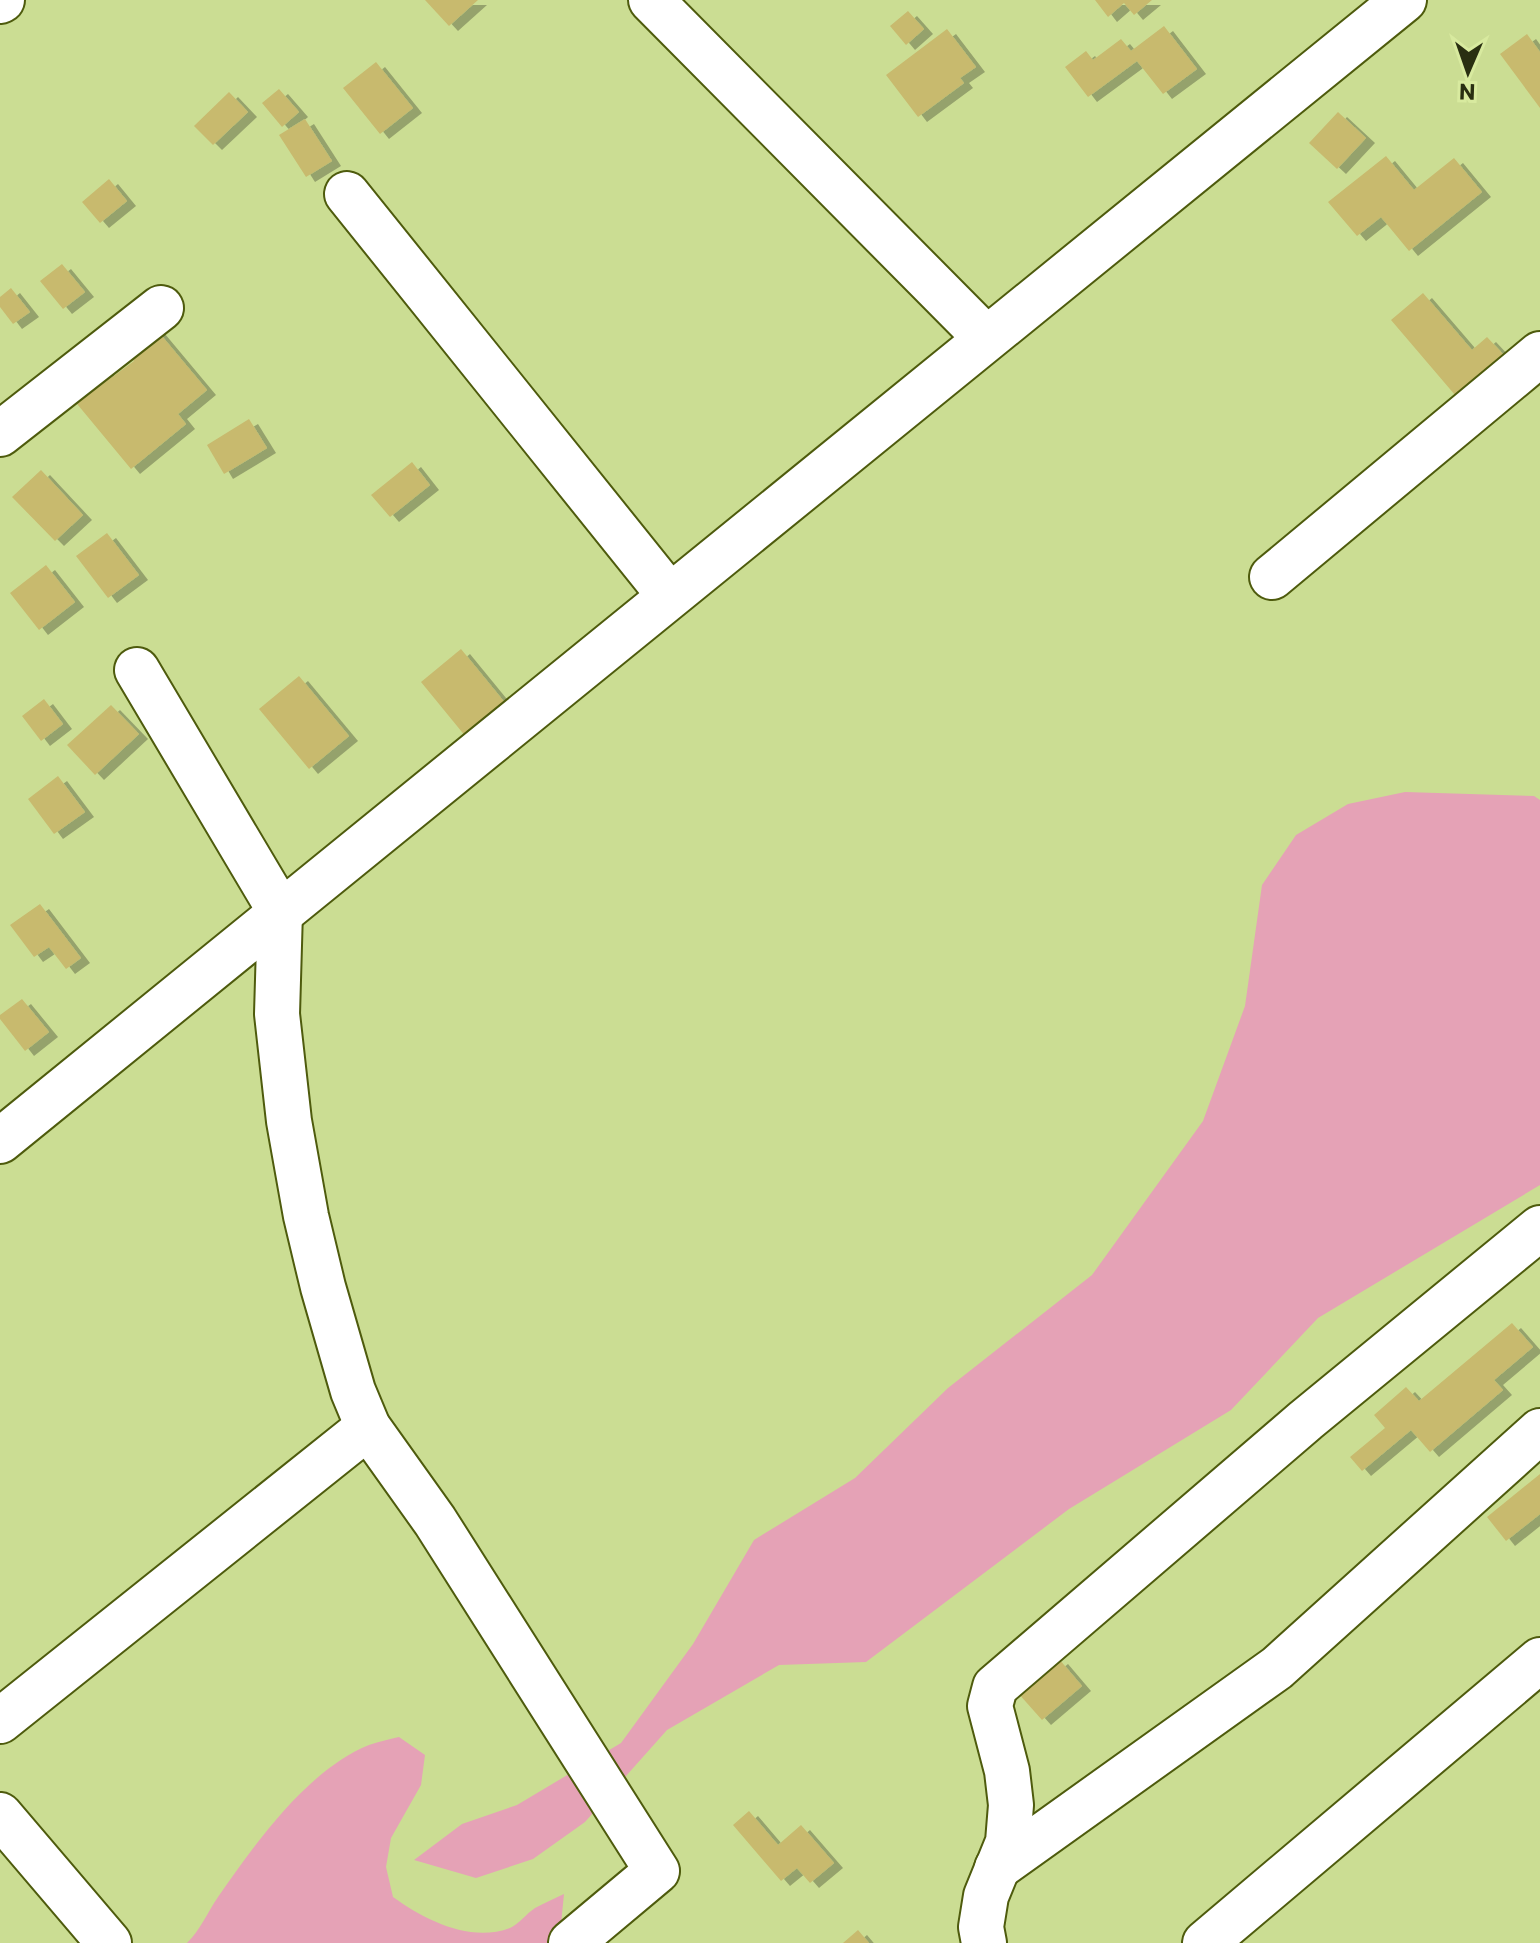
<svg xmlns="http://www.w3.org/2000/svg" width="1540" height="1943" viewBox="0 0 1540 1943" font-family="Commissioner,sans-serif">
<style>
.green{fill:#e5a2b6}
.building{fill:#c8ba6e;filter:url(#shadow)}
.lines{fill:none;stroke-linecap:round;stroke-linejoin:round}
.minor-casing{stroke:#4e5b0d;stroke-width:48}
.minor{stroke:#fff;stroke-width:44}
</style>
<defs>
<filter id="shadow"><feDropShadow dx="9" dy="5" stdDeviation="0" flood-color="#0004"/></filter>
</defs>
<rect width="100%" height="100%" fill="#cbdd93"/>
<g class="green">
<path d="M1405,792L1534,796L1540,800V1185L1318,1318L1231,1410L1069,1509L866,1662L779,1665L667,1730L585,1822L533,1859L476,1878L414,1860L462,1824L517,1805L621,1743L693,1644L754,1540L855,1478L948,1388L1092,1275L1203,1121L1245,1006L1262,885L1296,835L1348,804Z"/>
<path d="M399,1737L425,1755L421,1785L391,1838L386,1867L393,1897C425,1920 470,1943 510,1928C519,1924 526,1914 535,1908C544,1903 554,1899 564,1894L561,1924L547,1943H187C201,1929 207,1913 218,1897C255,1844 307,1770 369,1745C378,1742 389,1739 399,1737Z"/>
</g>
<g class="building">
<path d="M425,0H478L449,26Z"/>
<path d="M1095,0H1152L1134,15L1124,3L1108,17Z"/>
<path d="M908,11L924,29L906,45L890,26Z"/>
<path d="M1164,26L1197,69L1163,94L1137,61L1088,97L1065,67L1086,51L1093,60L1121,39L1131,51Z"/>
<path d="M947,29L976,67L960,78L964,83L918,117L886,75Z"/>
<path d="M1527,34L1540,52V108L1500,54Z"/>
<path d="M376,62L413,108L380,134L343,88Z"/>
<path d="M279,89L299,112L282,127L262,103Z"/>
<path d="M229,92L248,112L213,145L194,126Z"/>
<path d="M1338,112L1366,138L1337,169L1309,143Z"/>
<path d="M305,119L332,161L306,177L279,135Z"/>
<path d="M1386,156L1414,190L1454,158L1482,192L1409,251L1381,217L1357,236L1328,202Z"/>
<path d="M109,179L127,201L100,223L82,202Z"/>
<path d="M62,264L85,292L63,309L40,281Z"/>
<path d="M11,288L30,312L13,324L0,307V297Z"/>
<path d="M1423,293L1472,350L1487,337L1503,354L1455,395L1391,320Z"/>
<path d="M156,329L207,390L178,414L186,424L131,469L68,393L102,366L111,378L134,361L127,352Z"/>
<path d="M249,419L267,448L224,474L207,445Z"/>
<path d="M412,462L430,485L390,517L371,495Z"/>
<path d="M41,470L83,515L55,541L12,497Z"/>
<path d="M107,533L139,575L108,598L76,556Z"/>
<path d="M46,565L75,602L39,630L10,593Z"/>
<path d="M461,649L506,704L466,737L421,682Z"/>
<path d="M299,676L349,736L309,769L259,709Z"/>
<path d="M44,699L63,724L41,741L22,716Z"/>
<path d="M111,705L139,734L95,775L67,745Z"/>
<path d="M58,776L85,812L54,834L28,799Z"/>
<path d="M40,904L81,958L66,969L49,947L34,957L10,925Z"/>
<path d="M22,999L49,1032L25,1051L0,1019V1015Z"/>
<path d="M1512,1323L1533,1347L1494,1380L1503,1390L1430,1452L1411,1430L1362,1471L1350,1457L1385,1428L1374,1415L1406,1387L1419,1401Z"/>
<path d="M1540,1474V1514L1506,1541L1487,1517Z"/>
<path d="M1059,1659L1082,1686L1042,1720L1018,1693Z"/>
<path d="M749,1811L778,1845L801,1825L834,1863L810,1883L797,1868L781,1881L733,1825Z"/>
<path d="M858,1930L869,1943H843Z"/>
</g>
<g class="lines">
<defs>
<g id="minor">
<path d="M651,0L986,338"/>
<path d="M0,1L2,0"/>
<path d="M347,194L669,595"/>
<path d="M0,434L161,308"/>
<path d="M1272,577L1540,354"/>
<path d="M137,670L280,911L277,1014L289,1121L306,1216L323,1287L353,1391L368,1427L435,1521L657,1871L571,1943"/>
<path d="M0,1141L1404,0"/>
<path d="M0,1721L368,1427"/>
<path d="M0,1815L109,1943"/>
<path d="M997,1868L1277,1668L1540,1431"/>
<path d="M984,1943L981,1927L986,1896L1008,1842L1011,1805L1007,1771L990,1706L995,1687L1306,1420L1540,1228"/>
<path d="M1205,1943L1540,1660"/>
</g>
</defs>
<use href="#minor" class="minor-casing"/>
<use href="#minor" class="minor"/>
</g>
<g transform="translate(1468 72) rotate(182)" stroke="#d8ea9f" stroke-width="6" paint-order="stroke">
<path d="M0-6L14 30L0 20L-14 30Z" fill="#292f11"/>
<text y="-12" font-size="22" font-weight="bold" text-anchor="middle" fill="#292f11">N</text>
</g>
</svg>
